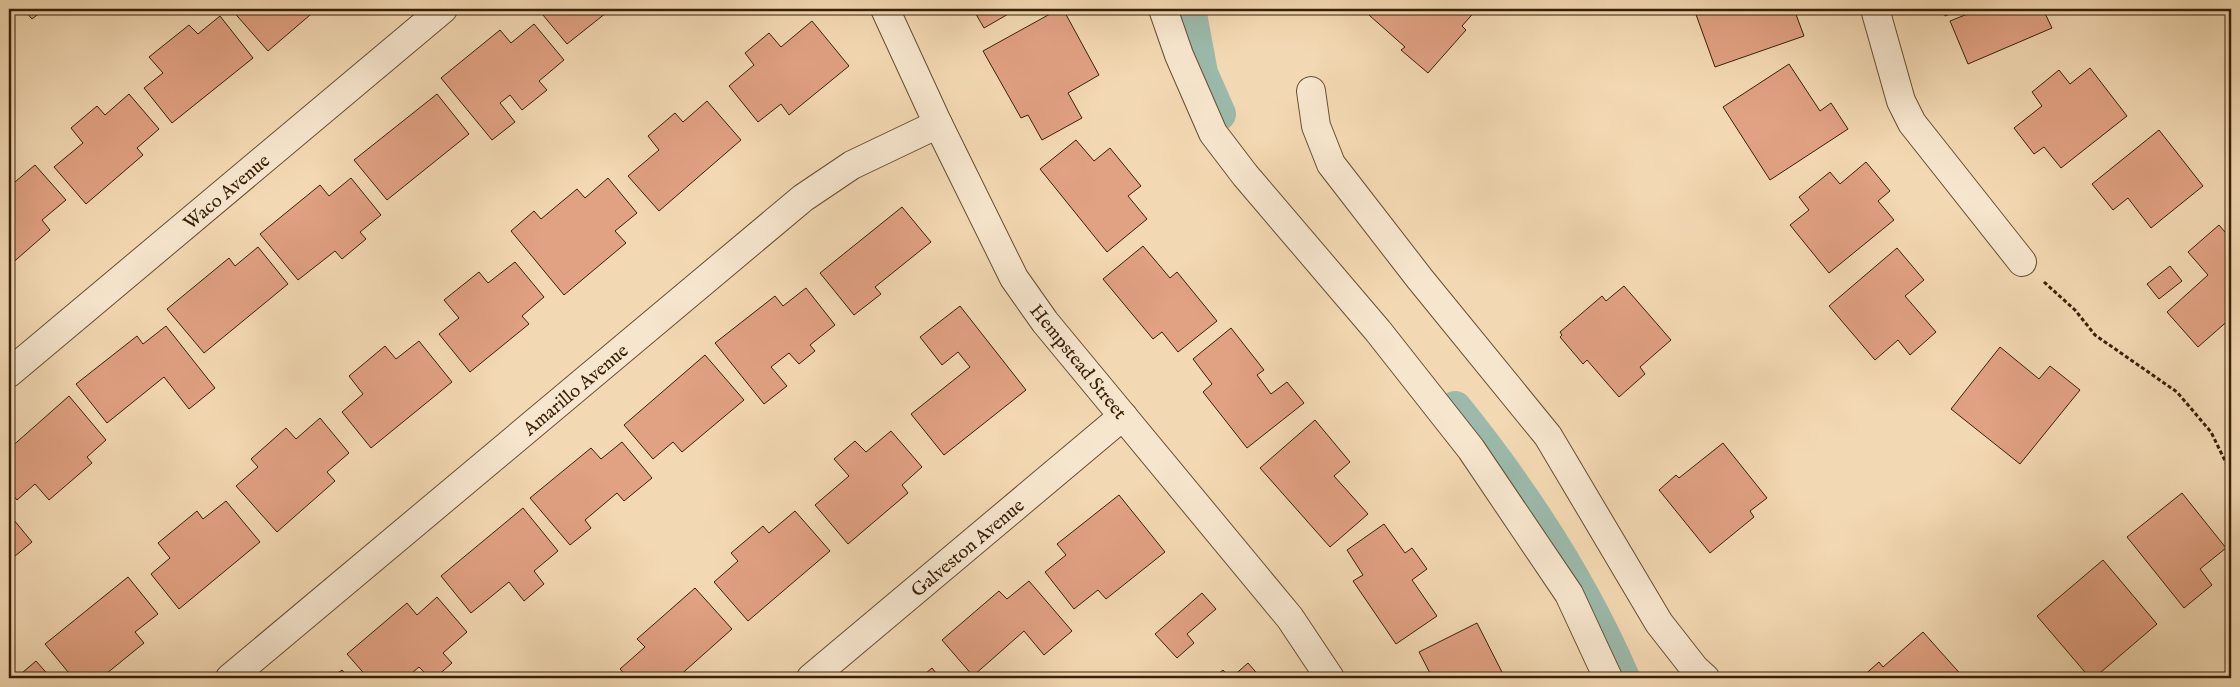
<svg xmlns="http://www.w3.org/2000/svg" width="2240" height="687" viewBox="0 0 2240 687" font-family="'IM FELL English',serif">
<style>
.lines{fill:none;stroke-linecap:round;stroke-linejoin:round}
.canal{stroke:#9bbaab;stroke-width:34}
.building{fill:#e1a183;stroke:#382007}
.minor-casing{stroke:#674e32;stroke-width:30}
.path{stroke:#382007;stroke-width:3;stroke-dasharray:4 2.5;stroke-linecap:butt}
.minor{stroke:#f7e6ce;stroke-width:28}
.labels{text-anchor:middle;stroke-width:5;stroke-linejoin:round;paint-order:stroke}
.street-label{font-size:19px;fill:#382007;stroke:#f7e6ce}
</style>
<rect width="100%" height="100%" fill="#f3d9b3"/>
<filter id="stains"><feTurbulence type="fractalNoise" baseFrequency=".004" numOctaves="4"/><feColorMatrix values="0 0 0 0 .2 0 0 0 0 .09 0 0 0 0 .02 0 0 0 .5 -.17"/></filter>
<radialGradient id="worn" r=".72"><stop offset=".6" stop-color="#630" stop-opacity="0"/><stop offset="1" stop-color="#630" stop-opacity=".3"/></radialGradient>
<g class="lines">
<g class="canal">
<path d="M1189,9L1201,73L1219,114"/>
<path d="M1455,408C1522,491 1581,581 1623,678"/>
</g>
</g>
<g class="building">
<path d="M23,9H45L32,19Z"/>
<path d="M231,9H317L268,51Z"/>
<path d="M538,9H611L567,44Z"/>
<path d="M973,9H1017L984,28Z"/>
<path d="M1059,9H1063L1099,75L1068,93L1082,118L1042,140L1028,115L1021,118L983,51Z"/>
<path d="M1374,9H1477L1462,26L1466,30L1428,73L1401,50L1405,47L1369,15Z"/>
<path d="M1694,9H1794L1804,36L1715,67Z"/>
<path d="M1942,9H1962L1945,16Z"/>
<path d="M1980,9H2043L2052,28L1968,64L1950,21Z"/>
<path d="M220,16L253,58L172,123L144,88L163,73L149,57L189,25L198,34Z"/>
<path d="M812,21L849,66L789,115L781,104L758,122L729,86L754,65L745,53L769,33L781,47Z"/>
<path d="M534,24L564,60L539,81L547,90L522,110L510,95L500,103L515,122L492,140L441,78L500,30L511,43Z"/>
<path d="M1789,64L1820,111L1831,103L1848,129L1770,180L1723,107Z"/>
<path d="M2090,68L2127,116L2061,168L2044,147L2034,154L2014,128L2042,106L2032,92L2059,70L2070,84Z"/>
<path d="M129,94L159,129L137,148L143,155L86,204L54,167L83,143L71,128L97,106L105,115Z"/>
<path d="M437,94L469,134L387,200L354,160Z"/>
<path d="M707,101L741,140L659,211L628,176L659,150L648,136L675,113L683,122Z"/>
<path d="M2159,130L2203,186L2151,228L2128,198L2113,210L2092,184Z"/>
<path d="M1076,140L1094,161L1110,148L1141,186L1128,196L1147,219L1107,252L1040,169Z"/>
<path d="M1866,162L1890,191L1878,201L1894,220L1829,273L1790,225L1809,210L1799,197L1830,172L1840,184Z"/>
<path d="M35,165L66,200L42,220L50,230L9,266V187Z"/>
<path d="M351,178L381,215L360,232L366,239L342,259L335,251L298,280L260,234L320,185L329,196Z"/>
<path d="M608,178L637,213L615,231L626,243L564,295L511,231L534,211L541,219L577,189L585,198Z"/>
<path d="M902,207L931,242L875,287L881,294L854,315L820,273Z"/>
<path d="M2219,225L2231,239V318L2198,347L2167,312L2208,275L2188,252Z"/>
<path d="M1143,246L1170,278L1177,272L1217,321L1178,352L1162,332L1153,339L1103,279Z"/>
<path d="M258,247L288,284L204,353L167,309L229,258L235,266Z"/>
<path d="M1897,248L1924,280L1905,296L1936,332L1910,355L1898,340L1875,360L1829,306Z"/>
<path d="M515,262L544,297L522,316L529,324L470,372L439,334L459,318L444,300L479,272L488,283Z"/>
<path d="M2170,266L2182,281L2159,299L2147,284Z"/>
<path d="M1624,286L1671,340L1640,367L1645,374L1619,397L1587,360L1583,364L1560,337L1562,335L1560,332L1602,296L1606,301Z"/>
<path d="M806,288L835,325L810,345L815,351L799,364L789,353L771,367L787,386L764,404L715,343L775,296L783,306Z"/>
<path d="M960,306L1026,390L944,455L911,414L970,367L958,352L942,365L920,337Z"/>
<path d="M166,326L215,388L189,409L164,377L107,423L76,384L137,336L143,344Z"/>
<path d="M1231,328L1264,370L1257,375L1271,394L1287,382L1304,403L1247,448L1203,392L1212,384L1193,359Z"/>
<path d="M419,341L452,382L371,448L342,412L363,394L349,376L385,346L396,359Z"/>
<path d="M2000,347L2039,379L2050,366L2080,390L2020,464L1951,409Z"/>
<path d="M705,355L744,400L682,452L673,442L653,459L624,425Z"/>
<path d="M69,396L106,440L87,457L92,463L49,500L35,484L17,500L9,490V449Z"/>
<path d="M320,418L349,453L327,472L335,481L277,532L236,486L258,467L251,459L286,428L296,439Z"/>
<path d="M1315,420L1350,462L1334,476L1368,514L1330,547L1260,468Z"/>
<path d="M891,431L922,467L902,485L908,493L848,544L815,505L849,476L834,459L855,441L866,452Z"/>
<path d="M622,442L652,478L624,501L617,493L585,520L591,528L570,545L530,498L591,448L601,459Z"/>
<path d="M1723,443L1767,498L1750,511L1754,517L1710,553L1659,490L1676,475L1679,478Z"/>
<path d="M2182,493L2226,548L2200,569L2212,585L2184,608L2127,537Z"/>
<path d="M1119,495L1165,552L1106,599L1098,590L1074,609L1045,572L1066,555L1057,544Z"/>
<path d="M226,501L260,542L179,609L151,574L170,558L158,543L197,511L203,519Z"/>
<path d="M523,508L558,551L534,571L544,584L524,601L509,582L471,613L441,576Z"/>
<path d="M795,511L830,551L748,621L714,582L738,561L731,553L763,526L769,533Z"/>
<path d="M9,514L32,542L9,561Z"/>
<path d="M1384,524L1405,553L1412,548L1427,569L1412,580L1437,616L1396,644L1353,581L1363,575L1347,550Z"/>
<path d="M2103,560L2157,624L2094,678H2090L2037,616Z"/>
<path d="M128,577L158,614L135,632L144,643L101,678H73L45,644Z"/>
<path d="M1029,581L1072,631L1044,655L1024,631L973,676L942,640L999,591L1007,599Z"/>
<path d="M695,588L732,629L677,678H628L620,669L645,647L637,639Z"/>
<path d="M1202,593L1216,609L1187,634L1194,643L1177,658L1155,634Z"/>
<path d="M437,597L467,632L443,653L452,663L435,678H430L419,667L406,678H368L347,654L407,603L417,615Z"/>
<path d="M1477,623L1504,676L1498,678H1430L1432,677L1419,652Z"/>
<path d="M1923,632L1964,678H1861L1879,662L1883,667Z"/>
<path d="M36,661L51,678H16Z"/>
<path d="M1248,663L1261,678H1231Z"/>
<path d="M932,668L940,678H920Z"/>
<path d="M342,670L349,678H331Z"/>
<path d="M1223,670L1230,678H1213Z"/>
</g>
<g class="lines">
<defs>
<g id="minor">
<path d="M885,9L938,124L1014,278L1045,322L1290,618L1330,678"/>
<path d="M1163,9L1179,55L1213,133L1245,175L1378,331L1471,449L1569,594L1608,678"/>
<path d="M1875,9L1901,101L1912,123L2022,262"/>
<path d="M1311,91L1316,126L1331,164L1420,279L1548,436L1659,623L1695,669L1705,678"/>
<path d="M9,373L443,9"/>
<path d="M230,678L803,198L852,165L938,124"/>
<path d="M811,678L1123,416"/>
</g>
</defs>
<use href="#minor" class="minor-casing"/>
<path class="path" d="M2044,282L2075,310L2095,335L2177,392L2211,432L2231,473"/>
<use href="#minor" class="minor"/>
</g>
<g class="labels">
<g class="street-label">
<text transform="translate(226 191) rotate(-40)" y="7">Waco Avenue</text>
<text transform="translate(1079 361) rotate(51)" y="7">Hempstead Street</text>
<text transform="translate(575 389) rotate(-40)" y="7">Amarillo Avenue</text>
<text transform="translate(967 547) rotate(-40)" y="7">Galveston Avenue</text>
</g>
</g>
<rect width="2240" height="687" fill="none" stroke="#f3d9b3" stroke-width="30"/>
<rect x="10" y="10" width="2220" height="667" fill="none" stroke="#382007" stroke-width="2.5"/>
<rect x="15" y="15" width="2210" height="657" fill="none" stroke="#382007"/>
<rect width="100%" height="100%" filter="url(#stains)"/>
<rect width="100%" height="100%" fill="url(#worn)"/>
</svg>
